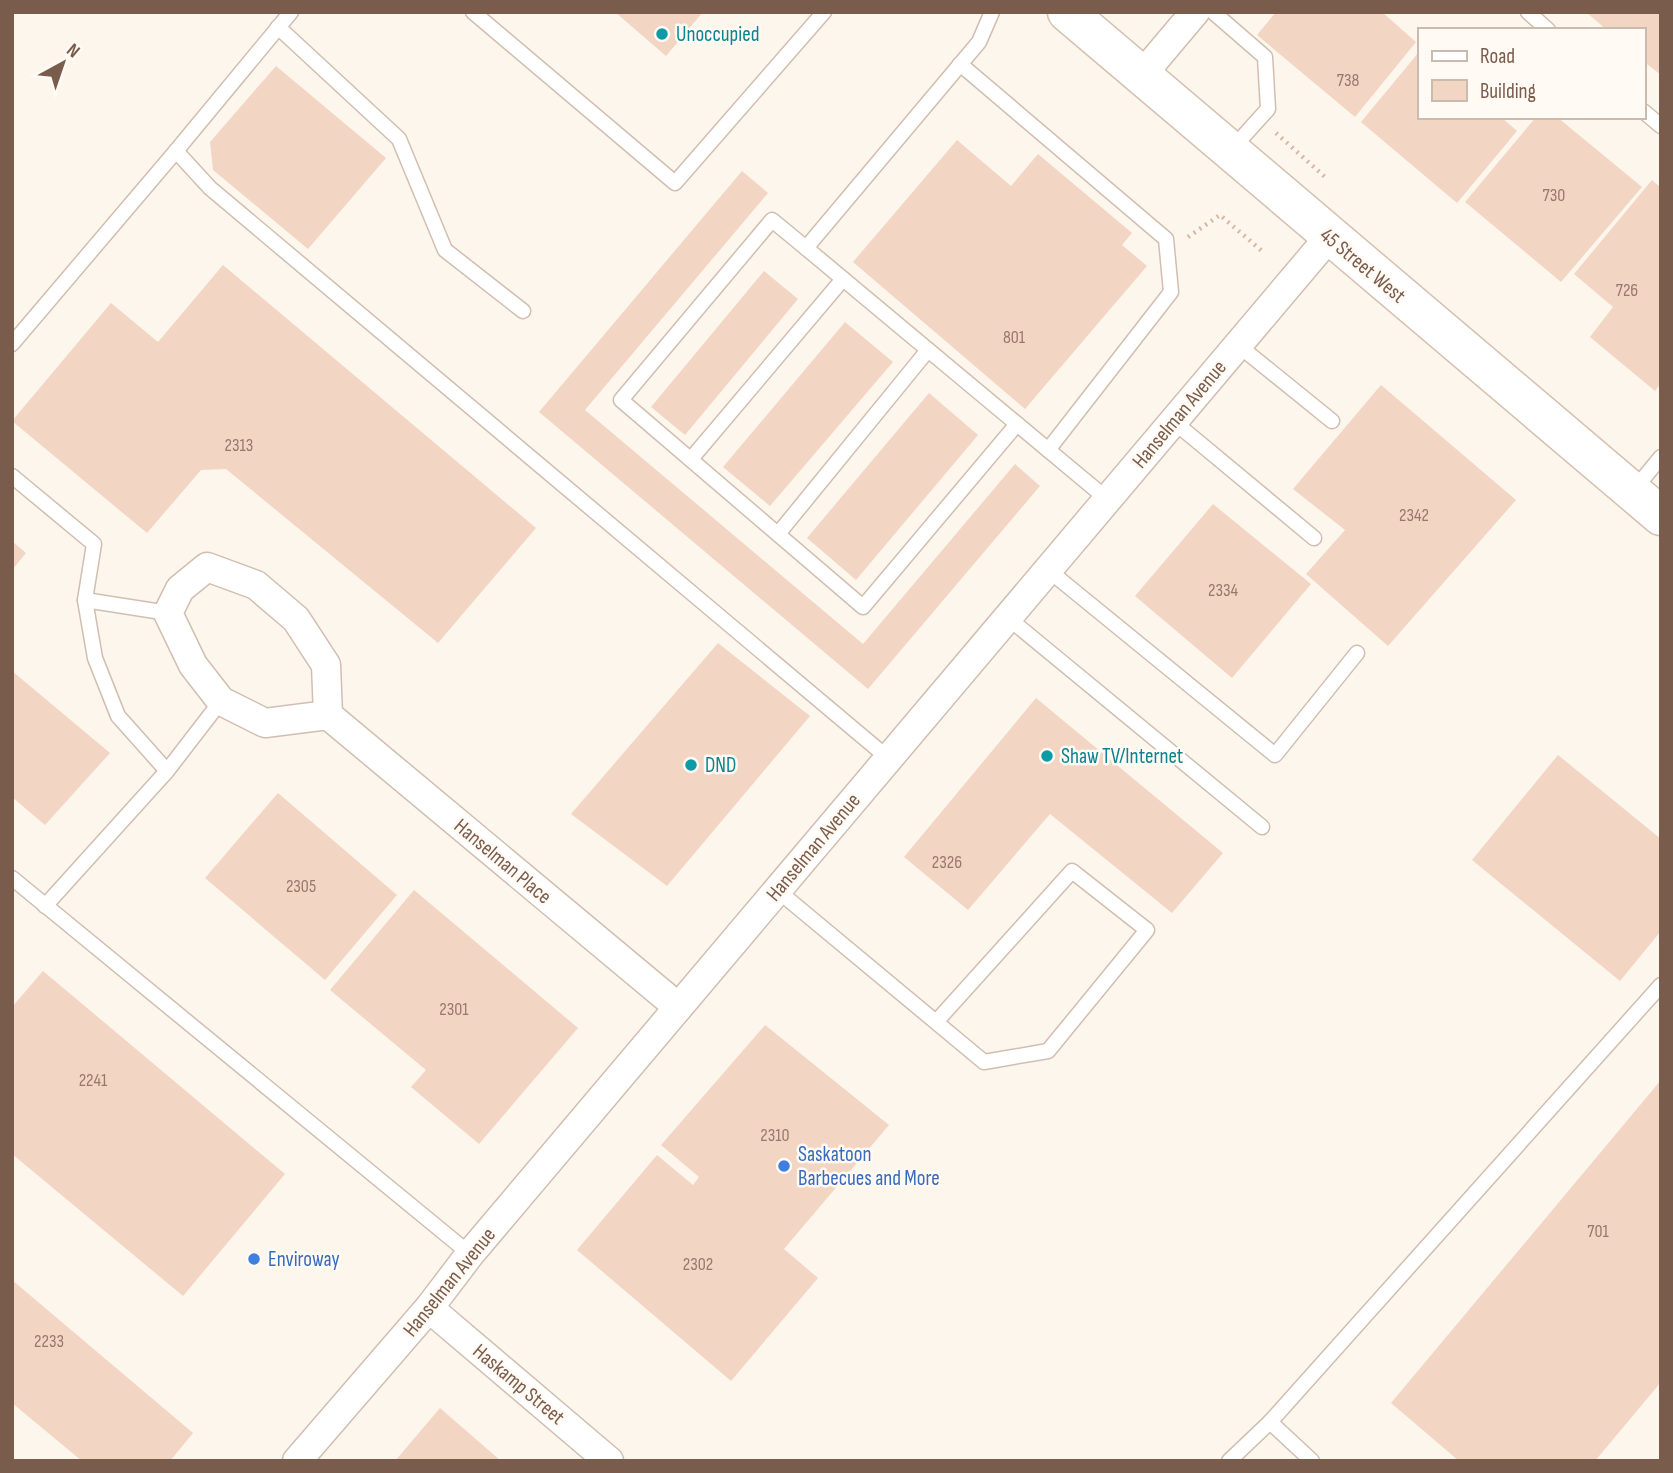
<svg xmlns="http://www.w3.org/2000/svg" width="1673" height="1473" viewBox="0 0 1673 1473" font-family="'Sofia Sans Condensed',sans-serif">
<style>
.building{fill:#f3d5c3}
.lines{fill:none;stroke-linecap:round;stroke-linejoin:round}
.lane-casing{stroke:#d1beb0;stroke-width:17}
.street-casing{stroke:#d1beb0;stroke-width:31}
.secondary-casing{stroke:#d6c0b0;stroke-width:41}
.path{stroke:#d9b8a5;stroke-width:4.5;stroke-dasharray:2 5;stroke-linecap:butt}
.lane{stroke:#fff;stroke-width:14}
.street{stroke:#fff;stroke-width:28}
.secondary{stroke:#fff;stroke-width:38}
.culture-dot{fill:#0f9aa8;stroke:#fffaf3;stroke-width:2.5}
.shop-dot{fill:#3f7fe0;stroke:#fffaf3;stroke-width:2.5}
.labels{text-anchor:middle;stroke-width:5;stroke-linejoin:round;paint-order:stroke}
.number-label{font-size:18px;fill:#987a6a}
.culture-label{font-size:21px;fill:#0d838f;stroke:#fffaf3;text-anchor:start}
.street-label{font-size:21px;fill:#7a5c4d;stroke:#fffaf3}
.shop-label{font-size:21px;fill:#366cbe;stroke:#fffaf3;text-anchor:start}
</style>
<rect width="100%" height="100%" fill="#fdf6ec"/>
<g class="building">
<path d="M615,12H703L666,56Z"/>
<path d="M1276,12H1382L1416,42L1355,117L1257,35Z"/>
<path d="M1586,12H1661V75L1643,61V30H1607Z"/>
<path d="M1419,52V117H1501L1517,131L1457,203L1361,122Z"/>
<path d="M276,66L386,158L308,249L213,170L210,142Z"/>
<path d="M1536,117H1557L1642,187L1561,282L1465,202Z"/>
<path d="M957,140L1011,186L1038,154L1132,233L1122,245L1147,266L1025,409L853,262Z"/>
<path d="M742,171L768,193L585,410L863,644L1015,464L1040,486L868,689L539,412Z"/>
<path d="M1652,180L1661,188V383L1655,391L1590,337L1613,307L1574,274Z"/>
<path d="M223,265L536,528L438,643L226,469L201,470L147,533L12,421L111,303L158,342Z"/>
<path d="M764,271L798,299L685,435L651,407Z"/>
<path d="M845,322L893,362L770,506L723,467Z"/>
<path d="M1381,385L1516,500L1388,646L1306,574L1345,530L1293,489Z"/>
<path d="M929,393L978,435L856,580L807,538Z"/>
<path d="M1213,504L1311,584L1232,678L1135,596Z"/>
<path d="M12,541L26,553L12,570Z"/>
<path d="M718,643L810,716L667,886L571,814Z"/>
<path d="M12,671L110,753L45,825L12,797Z"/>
<path d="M1036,698L1223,853L1172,913L1050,814L968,910L904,857Z"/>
<path d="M1558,755L1661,839V931L1620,981L1472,860Z"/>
<path d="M278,793L397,895L325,980L205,878Z"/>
<path d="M414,890L578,1028L479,1144L411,1087L426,1070L330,990Z"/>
<path d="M43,971L285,1174L183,1296L12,1154V1007Z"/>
<path d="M765,1025L889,1125L784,1249L818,1278L731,1381L577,1250L657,1155L693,1185L699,1177L661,1145Z"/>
<path d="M1661,1080V1382L1595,1461H1459L1391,1403Z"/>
<path d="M12,1280L193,1433L170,1461H82L12,1403Z"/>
<path d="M440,1408L501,1461H395Z"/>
</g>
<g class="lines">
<defs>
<g id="lane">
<path d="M473,12L675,183L824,12"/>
<path d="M992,12L979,42L806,248L1107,499"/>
<path d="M1213,12L1265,57L1268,109L1231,150"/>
<path d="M1528,12L1548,30"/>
<path d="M278,27L399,139L445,250L523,311"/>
<path d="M960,64L1166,239L1171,292L1048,450"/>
<path d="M1643,111L1661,126"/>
<path d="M176,151L210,188L888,758"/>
<path d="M806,248L772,220L621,400L863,607L1017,424"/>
<path d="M12,344L176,151L291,12"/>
<path d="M1238,345L1332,421"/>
<path d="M1173,421L1314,538"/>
<path d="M691,459L843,279"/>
<path d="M12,476L94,544L85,600L95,658L118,716L167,771"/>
<path d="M1633,491L1661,457"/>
<path d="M778,534L928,350"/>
<path d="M1047,569L1275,755L1357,653"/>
<path d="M85,600L168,613"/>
<path d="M1007,617L1262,827"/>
<path d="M12,878L470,1254"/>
<path d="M777,890L984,1062L1048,1051L1147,930L1072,871L936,1022"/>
<path d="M45,906L167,771L221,701"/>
<path d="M1270,1422L1312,1461"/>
<path d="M1229,1461L1270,1422L1661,985"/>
</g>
<g id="street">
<path d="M1141,76L1195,12"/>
<path d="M328,715L265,723L221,701L193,665L168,613L180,589L207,567L256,585L296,619L326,665L328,715L678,1007"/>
<path d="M429,1308L609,1461"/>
<path d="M297,1461L429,1308L470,1254L1330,236"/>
</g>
<path id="secondary" d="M1067,12L1661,516"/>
</defs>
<use href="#lane" class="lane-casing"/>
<use href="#street" class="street-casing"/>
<use href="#secondary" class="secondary-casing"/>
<g class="path">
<path d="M1276,133L1325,177"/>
<path d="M1188,237L1220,215L1262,251"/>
</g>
<use href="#lane" class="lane"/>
<use href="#street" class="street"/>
<use href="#secondary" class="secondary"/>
</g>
<g class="culture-dot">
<circle cx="662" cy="34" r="7"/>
<circle cx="1047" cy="756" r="7"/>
<circle cx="691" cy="765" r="7"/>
</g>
<g class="shop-dot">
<circle cx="784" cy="1166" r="7"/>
<circle cx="254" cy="1259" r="7"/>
</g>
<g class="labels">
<g class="number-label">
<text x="1348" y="86">738</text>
<text x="1554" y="201">730</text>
<text x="1627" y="296">726</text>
<text x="1014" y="343">801</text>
<text x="239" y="451">2313</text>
<text x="1414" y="521">2342</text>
<text x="1223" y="596">2334</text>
<text x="947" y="868">2326</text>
<text x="301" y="892">2305</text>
<text x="454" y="1015">2301</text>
<text x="93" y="1086">2241</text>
<text x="775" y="1141">2310</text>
<text x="1598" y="1237">701</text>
<text x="698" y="1270">2302</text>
<text x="49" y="1347">2233</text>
</g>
<g class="culture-label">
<text x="676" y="41">Unoccupied</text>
<text x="1061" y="763">Shaw TV/Internet</text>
<text x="705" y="772">DND</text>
</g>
<g class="street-label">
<text transform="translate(1363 265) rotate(40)" y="7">45 Street West</text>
<text transform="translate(1179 414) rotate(-50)" y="7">Hanselman Avenue</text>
<text transform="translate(813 847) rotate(-50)" y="7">Hanselman Avenue</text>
<text transform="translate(503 861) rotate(40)" y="7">Hanselman Place</text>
<text transform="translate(449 1282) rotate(-51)" y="7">Hanselman Avenue</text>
<text transform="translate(519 1384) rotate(40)" y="7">Haskamp Street</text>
</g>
<g class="shop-label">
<text x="798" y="1161">Saskatoon<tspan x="798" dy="24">Barbecues and More</tspan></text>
<text x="268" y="1266">Enviroway</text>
</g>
</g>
<rect width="1673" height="1473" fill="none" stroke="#7a5c4d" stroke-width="28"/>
<rect x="1418" y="28" width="228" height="91" fill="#fffaf3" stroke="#cabbb1" stroke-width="2"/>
<rect x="1432" y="51" width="35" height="10" fill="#ffffff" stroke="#cabbb1" stroke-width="2"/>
<text x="1480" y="63" font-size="21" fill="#7a5c4d">Road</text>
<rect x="1432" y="80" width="35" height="21" fill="#f3d5c3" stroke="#cabbb1" stroke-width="2"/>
<text x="1480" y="98" font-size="21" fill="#7a5c4d">Building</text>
<g transform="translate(63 63) rotate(40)" stroke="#fffaf3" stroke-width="5" paint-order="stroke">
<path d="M0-5L12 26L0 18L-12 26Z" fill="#7a5c4d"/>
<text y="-10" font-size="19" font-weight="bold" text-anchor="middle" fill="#7a5c4d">N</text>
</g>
</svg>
